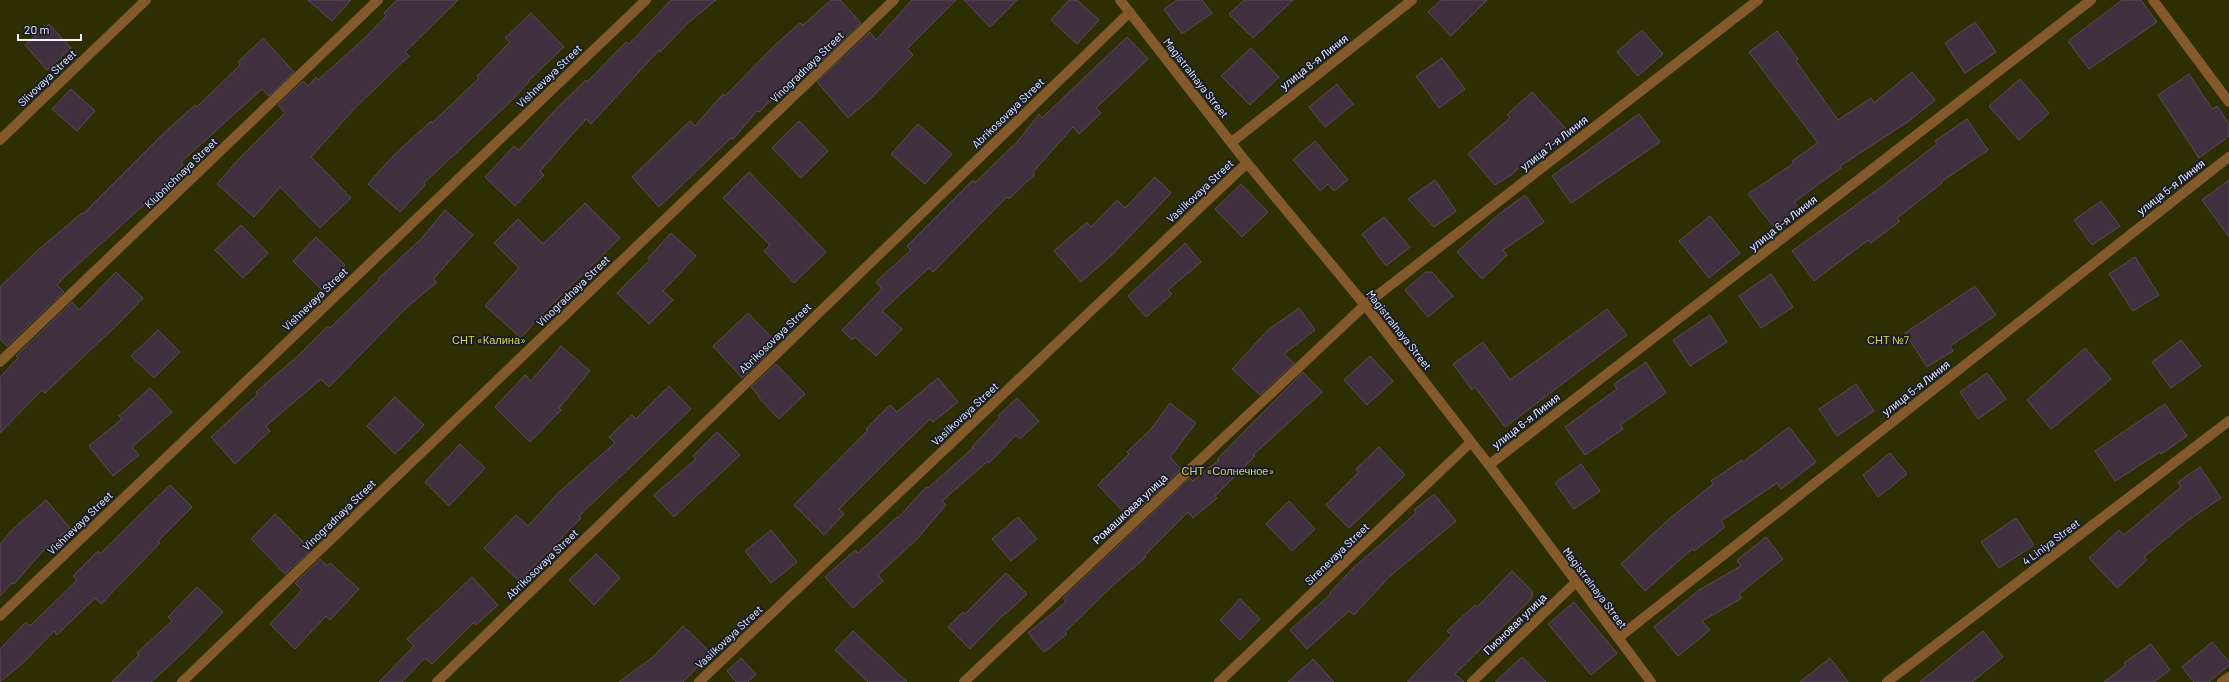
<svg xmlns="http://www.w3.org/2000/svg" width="2229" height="682" viewBox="0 0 2229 682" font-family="Barlow,sans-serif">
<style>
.green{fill:#2d2e01}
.building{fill:#402f3f;stroke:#5c4a5b}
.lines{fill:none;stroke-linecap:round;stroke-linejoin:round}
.lane{stroke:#84592b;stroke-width:10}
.street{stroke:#84592b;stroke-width:10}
.labels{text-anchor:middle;stroke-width:3.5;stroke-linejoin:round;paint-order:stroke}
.street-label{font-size:11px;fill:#f1f4fe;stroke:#171b2d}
.park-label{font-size:11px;fill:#d4d64d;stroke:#171b2d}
</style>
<rect width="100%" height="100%" fill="#171b2d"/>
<rect class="green" x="0" y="0" width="2229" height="682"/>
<g class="building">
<path d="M308,0H351L332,21Z"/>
<path d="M397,0H458L405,52L409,56L353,110L311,157L351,198L320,228L280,187L254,217L217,184L238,160L285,113L278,105L303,81L308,86L316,77L318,80L365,38L386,16L384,13Z"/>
<path d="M671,0H716L689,22L660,52L659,50L591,124L586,119L540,171L544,175L515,206L485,177L514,146L519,150L557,108L586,80L587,82L626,42L629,44Z"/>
<path d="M831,0H840L861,23L809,73L804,67L759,112L757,111L733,139L731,138L659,207L632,177L690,121L695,126L723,94L725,96L775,45L800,23L803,25Z"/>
<path d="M912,0H956L907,49L913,55L870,99L848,118L817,82L870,32L876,40Z"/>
<path d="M964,0H1017L990,27Z"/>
<path d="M1069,0H1077L1099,20L1077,44L1051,20Z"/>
<path d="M1177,0H1202L1212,13L1182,34L1164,9Z"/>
<path d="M1244,0H1293L1253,38L1229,14Z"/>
<path d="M1441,0H1487L1451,36L1428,12Z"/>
<path d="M2122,0H2141L2157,22L2089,69L2068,41Z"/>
<path d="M531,13L564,47L528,81L529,82L508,104L424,183L425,185L400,212L368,184L393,156L431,121L432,123L479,78L477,76L510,42L505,38Z"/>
<path d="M1975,22L1996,52L1965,73L1945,43Z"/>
<path d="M49,24L71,48L47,70L25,45Z"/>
<path d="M1642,30L1663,54L1638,76L1617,52Z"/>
<path d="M1777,31L1798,59L1796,61L1838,120L1871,98L1874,103L1912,72L1935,100L1909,121L1840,166L1841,168L1794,202L1799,208L1773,226L1748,194L1794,163L1792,161L1818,143L1749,52Z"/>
<path d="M1127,37L1148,59L1096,108L1101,113L1079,134L1073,127L1033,172L1035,174L1009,199L1007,197L933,272L929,268L882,311L902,329L876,356L855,337L852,340L842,330L882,289L876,282L911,250L907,246L973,180L975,183L1018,141L1039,114L1042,118Z"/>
<path d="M263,38L294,72L269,96L262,89L181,162L183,165L146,203L64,277L57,285L64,292L7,346L0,339V287L38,250L82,213L83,214L164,133L195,105L197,107L240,65L238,62Z"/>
<path d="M1251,48L1279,77L1250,105L1221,76Z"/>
<path d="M1442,58L1465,89L1439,108L1416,76Z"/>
<path d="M2189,74L2212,109L2217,106L2229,124V136L2199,158L2158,95Z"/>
<path d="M2020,79L2049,113L2019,140L1989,106Z"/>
<path d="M1337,84L1353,104L1325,127L1309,107Z"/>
<path d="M71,89L95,111L77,131L52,109Z"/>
<path d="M1532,92L1566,129L1538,155L1536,152L1511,175L1495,185L1468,154L1510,118L1507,115Z"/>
<path d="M1639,114L1660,142L1571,203L1552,176Z"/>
<path d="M1967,119L1988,150L1941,182L1942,183L1897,218L1900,221L1871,243L1868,240L1814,281L1792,251L1877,190L1937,144L1935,141Z"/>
<path d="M799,121L828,151L801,178L772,148Z"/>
<path d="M918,124L952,154L925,184L891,154Z"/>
<path d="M1315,141L1348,180L1334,191L1328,184L1320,191L1293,160Z"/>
<path d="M749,172L826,252L794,283L764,251L770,245L723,198Z"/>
<path d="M1155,177L1171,193L1114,253L1081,282L1054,251L1087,222L1091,227L1117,200L1125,208Z"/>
<path d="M1435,180L1456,211L1434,227L1408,199Z"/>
<path d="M2229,180V237L2202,200Z"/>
<path d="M1241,184L1268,212L1242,237L1215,209Z"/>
<path d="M1525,195L1544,222L1503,250L1507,255L1482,279L1457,252L1499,214Z"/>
<path d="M2101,201L2120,226L2092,245L2074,220Z"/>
<path d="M585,203L620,238L544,312L521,338L485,306L519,268L494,243L518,219L543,244Z"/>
<path d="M445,210L473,235L433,279L437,282L405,309L329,387L321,379L266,426L270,431L235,464L211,437L258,394L256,392L299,355L328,326L330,328L379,280L378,279L421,239Z"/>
<path d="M1710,216L1740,253L1709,278L1679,241Z"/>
<path d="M1384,217L1410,247L1386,266L1362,234Z"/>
<path d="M241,225L268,253L243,278L215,250Z"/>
<path d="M671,233L696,256L663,291L673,300L649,324L617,293L650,260L648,258Z"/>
<path d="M316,237L345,265L322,290L293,261Z"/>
<path d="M1185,243L1201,262L1168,290L1172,294L1146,317L1128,296Z"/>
<path d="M2135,257L2159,295L2133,311L2109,274Z"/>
<path d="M116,272L143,298L118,324L45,393L42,390L0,433V377L18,358L16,356L72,302L79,310Z"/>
<path d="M1426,272H1432L1453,296L1428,317L1405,290Z"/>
<path d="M1771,274L1793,307L1761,328L1739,296Z"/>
<path d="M1975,286L1996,315L1950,346L1953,351L1927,367L1905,333Z"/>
<path d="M1299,308L1315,330L1284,354L1294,363L1260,395L1232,369L1268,330Z"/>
<path d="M1607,309L1627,335L1505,427L1475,387L1472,390L1453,364L1483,342L1510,380Z"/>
<path d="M748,313L774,340L763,351L767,354L742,378L713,346Z"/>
<path d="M1710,315L1727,342L1690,366L1673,340Z"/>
<path d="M158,330L180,352L154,378L131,356Z"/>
<path d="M2181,340L2201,366L2171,388L2152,362Z"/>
<path d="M561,346L590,371L559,408L561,410L530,442L495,407L525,375L531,381Z"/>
<path d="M2085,348L2111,379L2051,429L2027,400Z"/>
<path d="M1370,356L1393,381L1367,405L1344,380Z"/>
<path d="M1646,362L1666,393L1620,425L1623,429L1585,455L1565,427L1617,389L1614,384Z"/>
<path d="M776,364L805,394L779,419L758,397L759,396L751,387Z"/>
<path d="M1303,372L1322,392L1253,455L1255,456L1215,496L1217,498L1193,518L1188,512L1145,555L1146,557L1111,587L1065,632L1067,634L1044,652L1028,633L1066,602L1063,598L1190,478L1193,481L1219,460L1217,459Z"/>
<path d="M1987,373L2006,399L1978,419L1960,392Z"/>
<path d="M938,378L958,402L933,422L930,419L893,455L839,509L844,514L824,535L794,505L868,430L866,429L890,405L897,412Z"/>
<path d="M1856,384L1874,411L1837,436L1819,409Z"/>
<path d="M669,386L691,409L579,516L581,518L519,581L484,548L516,515L528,526L559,492L615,443L609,437L632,415L636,419Z"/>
<path d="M150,388L172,412L132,447L139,455L113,476L89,446L122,419L119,416Z"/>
<path d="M395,397L424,425L395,454L367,426Z"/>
<path d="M1017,398L1039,421L1020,439L1016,435L989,463L988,461L942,501L946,505L917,539L878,575L883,581L853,608L825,577L855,550L858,553L897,517L898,518L926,487L928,488L973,448L972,447L1000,417L998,416Z"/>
<path d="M1170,403L1196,423L1170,457L1181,469L1129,518L1098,485L1129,454L1127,452L1151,429Z"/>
<path d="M2165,404L2187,436L2161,454L2160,452L2115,481L2095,451Z"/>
<path d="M1789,427L1816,462L1781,489L1777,483L1721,521L1725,527L1694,551L1692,549L1645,591L1621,564L1669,519L1713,484L1711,481L1742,460L1743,462Z"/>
<path d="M717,432L740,455L674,517L654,495L696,459L693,456Z"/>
<path d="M460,444L485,468L449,506L425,482Z"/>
<path d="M1379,447L1405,475L1349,528L1326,505L1359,472L1356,469Z"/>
<path d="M1890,453L1907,474L1878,497L1863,475Z"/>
<path d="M1581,464L1600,491L1574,509L1555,483Z"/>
<path d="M2200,467L2221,498L2187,521L2144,557L2147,560L2117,588L2089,558L2119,530L2124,535L2181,487L2178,482Z"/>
<path d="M170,485L192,507L158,541L160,543L101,604L95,598L57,635L54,631L24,662L0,682V649L26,622L30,626L77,580L73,576L98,551L100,554Z"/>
<path d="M1434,494L1456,521L1389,577L1354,615L1349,611L1307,649L1290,630L1331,594L1330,593L1352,569L1416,513L1414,510Z"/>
<path d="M46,500L70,528L42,552L14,584L12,583L0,596V544L14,528Z"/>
<path d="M1289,501L1315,529L1292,551L1266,524Z"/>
<path d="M275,514L311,550L285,574L251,539Z"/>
<path d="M1018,517L1037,539L1011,561L992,539Z"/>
<path d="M2016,518L2034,545L1999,568L1981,542Z"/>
<path d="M771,530L797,562L771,583L745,551Z"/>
<path d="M1766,537L1783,559L1739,594L1742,598L1702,621L1710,630L1678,656L1654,627L1699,590L1741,566L1737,560Z"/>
<path d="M596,554L620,578L594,605L569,580Z"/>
<path d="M320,559L327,566L330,563L359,589L330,620L326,616L295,649L270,624L302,590L295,583Z"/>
<path d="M1512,571L1532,591V598L1455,674L1464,682H1407L1452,635L1447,631L1475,605L1477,607Z"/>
<path d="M1006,573L1027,594L1006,614L1005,613L970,649L948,627L963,612L965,614Z"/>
<path d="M472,577L498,605L476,625L474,622L432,664L425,658L402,682H379L414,646L407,639Z"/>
<path d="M197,587L223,612L185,651L151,682H112L139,655L137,653L172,621L168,617Z"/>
<path d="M1240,599L1260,619L1240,640L1220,620Z"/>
<path d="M1574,602L1617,653L1591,675L1548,624Z"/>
<path d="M683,626L711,653L683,682H619L653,657Z"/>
<path d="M853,631L907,682H868L835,650Z"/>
<path d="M1983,631L2003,657L1972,682H1920Z"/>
<path d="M2212,642L2229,662V665L2209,682H2194L2182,667Z"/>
<path d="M2151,644L2170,670L2154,682H2104L2126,665L2124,663Z"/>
<path d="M1522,657L1546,682H1495Z"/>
<path d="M741,658L756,674L748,682H736L727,671Z"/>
<path d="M1830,658L1848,682H1800Z"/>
<path d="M1313,659L1334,682H1288Z"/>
</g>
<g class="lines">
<path class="lane" d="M2153,0L2229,102"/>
<g class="street">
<path d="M1120,0L1247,163L1365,305L1489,465L1651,682"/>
<path d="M0,140L146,0"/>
<path d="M1232,142L1412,0"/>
<path d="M0,362L378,0"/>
<path d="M1489,465L2091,0"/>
<path d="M0,616L646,0"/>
<path d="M1618,638L2229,157"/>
<path d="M182,682L894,0"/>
<path d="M437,682L1130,12"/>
<path d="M699,682L1247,163"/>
<path d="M964,682L1365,305L1758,0"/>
<path d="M1219,682L1471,442"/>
<path d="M1472,682L1575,583"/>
<path d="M1887,682L2229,421"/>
<path d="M2222,682L2229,677"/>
</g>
</g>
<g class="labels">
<g class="street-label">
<text transform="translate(1314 62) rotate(-38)" y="4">улица 8-я Линия</text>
<text transform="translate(807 67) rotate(-44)" y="4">Vinogradnaya Street</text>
<text transform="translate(549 76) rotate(-44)" y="4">Vishnevaya Street</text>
<text transform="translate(47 78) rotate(-44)" y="4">Slivovaya Street</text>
<text transform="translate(1196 78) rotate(52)" y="4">Magistralnaya Street</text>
<text transform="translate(1008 113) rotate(-44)" y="4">Abrikosovaya Street</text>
<text transform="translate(1554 143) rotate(-38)" y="4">улица 7-я Линия</text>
<text transform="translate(181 173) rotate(-44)" y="4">Klubnichnaya Street</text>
<text transform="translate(2171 187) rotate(-38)" y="4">улица 5-я Линия</text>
<text transform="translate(1200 191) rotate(-43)" y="4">Vasilkovaya Street</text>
<text transform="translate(1783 223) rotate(-38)" y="4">улица 6-я Линия</text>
<text transform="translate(573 291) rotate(-44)" y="4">Vinogradnaya Street</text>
<text transform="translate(315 299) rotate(-44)" y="4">Vishnevaya Street</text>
<text transform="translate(1399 330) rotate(52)" y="4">Magistralnaya Street</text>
<text transform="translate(775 338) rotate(-44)" y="4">Abrikosovaya Street</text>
<text transform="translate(1916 388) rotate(-38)" y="4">улица 5-я Линия</text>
<text transform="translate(965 414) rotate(-43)" y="4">Vasilkovaya Street</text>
<text transform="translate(1526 421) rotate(-38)" y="4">улица 6-я Линия</text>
<text transform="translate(1130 509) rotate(-43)" y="4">Ромашковая улица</text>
<text transform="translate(339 515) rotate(-44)" y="4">Vinogradnaya Street</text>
<text transform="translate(80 523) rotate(-44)" y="4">Vishnevaya Street</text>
<text transform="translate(2051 542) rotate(-37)" y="4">4 Liniya Street</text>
<text transform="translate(1337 554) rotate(-44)" y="4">Sirenevaya Street</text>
<text transform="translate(542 564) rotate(-44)" y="4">Abrikosovaya Street</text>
<text transform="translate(1595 588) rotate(53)" y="4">Magistralnaya Street</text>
<text transform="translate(1515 624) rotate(-44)" y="4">Пионовая улица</text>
<text transform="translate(729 637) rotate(-43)" y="4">Vasilkovaya Street</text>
</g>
<g class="park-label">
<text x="489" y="344">СНТ «Калина»</text>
<text x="1888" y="344">СНТ №7</text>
<text x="1228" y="475">СНТ «Солнечное»</text>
</g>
</g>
<path d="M18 34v6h63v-6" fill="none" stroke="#f1f4fe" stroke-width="2"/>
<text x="24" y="34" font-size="12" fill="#f1f4fe" stroke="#171b2d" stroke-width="3" paint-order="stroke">20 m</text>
</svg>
